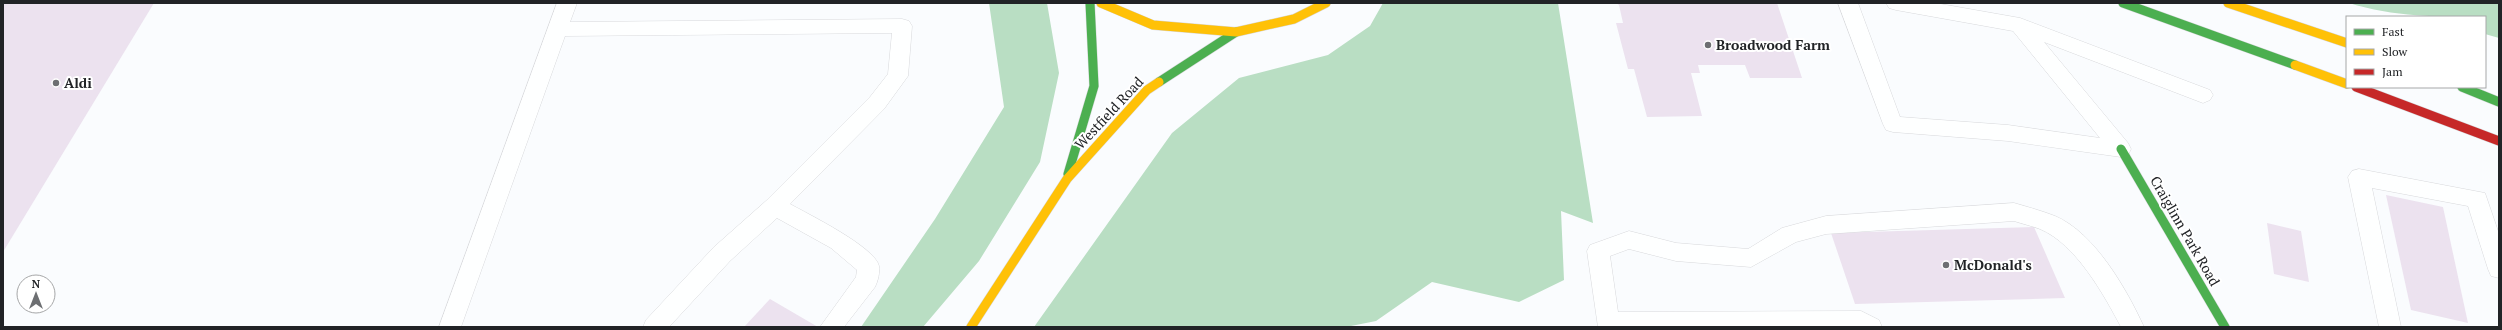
<svg xmlns="http://www.w3.org/2000/svg" width="2502" height="330" viewBox="0 0 2502 330" font-family="'PT Serif',serif">
<style>
.forest{fill:#b9dec3}
.building{fill:#ece2ef}
.lines{fill:none;stroke-linecap:round;stroke-linejoin:round}
.lane-casing{stroke:#d8d9dc;stroke-width:1}
.fast-casing{stroke:#d8d9dc;stroke-width:10}
.slow-casing{stroke:#d8d9dc;stroke-width:10}
.jam-casing{stroke:#d8d9dc;stroke-width:10}
.lane{fill:#feffff;fill-rule:evenodd}
.fast{stroke:#4caf50;stroke-width:9}
.slow{stroke:#ffc107;stroke-width:9}
.jam{stroke:#c62828;stroke-width:9}
.poi-dot{fill:#6d6f72;stroke:#fff;stroke-width:1.5}
.labels{text-anchor:middle;stroke-width:4;stroke-linejoin:round;paint-order:stroke}
.poi-label{font-size:14px;font-weight:bold;fill:#212326;stroke:#fff;text-anchor:start}
.street-label{font-size:14px;fill:#212326;stroke:#fff}
</style>
<rect width="100%" height="100%" fill="#fafcfe"/>
<g class="forest">
<path d="M989,3H1047L1059,73L1040,162L979,261L923,327H861L935,219L1004,107Z"/>
<path d="M1383,3H1558L1593,223L1561,211L1564,280L1519,302L1432,282L1376,321L1346,327H1034L1172,133L1239,78L1328,55L1370,26Z"/>
<path d="M2349,3H2499V38L2485,34V17C2439,17 2393,17 2349,3Z"/>
</g>
<g class="building">
<path d="M3,3H154L3,252Z"/>
<path d="M1616,3H1777L1802,78H1750L1745,65H1698L1700,73H1691L1702,116L1647,117L1634,69H1628L1616,23H1623L1619,5Z"/>
<path d="M2386,195L2443,207L2468,323L2411,310Z"/>
<path d="M2267,223L2301,231L2309,282L2274,274Z"/>
<path d="M2034,227L2065,298L1855,304L1831,233Z"/>
<path d="M770,299L818,327H744Z"/>
</g>
<g class="lines">
<defs>
<g id="lane">
<path d="M557,3H577L570,22L902,19L909,21L912,26L908,76L884,109L790,204C808,214 875,247 879,266C880,272 878,281 875,287L844,327H820L856,277L857,270L831,248L777,218L730,261L669,327H643L646,320L714,247L767,200L870,97L888,74L892,33L565,36L461,327H439Z"/>
<path d="M1838,3H1858L1900,117L2008,125L2100,138L2013,31L1896,10L1889,8L1886,3H1935L2020,18L2210,90L2213,95L2210,100L2203,103L2044,42L2128,143L2131,149L2128,155L2121,157L2008,141L1893,132L1886,130L1883,124Z"/>
<path d="M2359,169L2485,193L2499,234V278L2491,276L2488,269L2468,206L2372,188L2401,327H2379L2348,177L2352,171Z"/>
<path d="M2014,203C2028,207 2042,211 2055,216C2095,233 2127,290 2144,327H2121C2104,295 2076,244 2040,229C2032,226 2023,224 2014,221L1826,234L1796,242L1751,267L1676,261L1629,249L1610,256L1618,312L1861,311L1879,320L1882,327H1598L1587,251L1590,245L1629,231L1676,243L1748,249L1782,228L1826,216Z"/>
</g>
<g id="fast">
<path d="M2123,3L2295,65"/>
<path d="M1159,82L1236,32"/>
<path d="M2462,87L2499,102"/>
<path d="M2121,149L2225,327"/>
<path d="M1068,174L1094,86L1090,3"/>
</g>
<g id="slow">
<path d="M1101,3L1153,25L1236,32L1294,19L1326,3"/>
<path d="M2228,3L2347,43"/>
<path d="M2295,65L2347,84"/>
<path d="M971,327L1067,179L1147,90L1159,82"/>
</g>
<path id="jam" d="M2356,87L2499,141"/>
</defs>
<use href="#lane" class="lane-casing"/>
<use href="#fast" class="fast-casing"/>
<use href="#slow" class="slow-casing"/>
<use href="#jam" class="jam-casing"/>
<use href="#lane" class="lane"/>
<use href="#fast" class="fast"/>
<use href="#slow" class="slow"/>
<use href="#jam" class="jam"/>
</g>
<g class="poi-dot">
<circle cx="1708" cy="45" r="4"/>
<circle cx="56" cy="83" r="4"/>
<circle cx="1946" cy="265" r="4"/>
</g>
<g class="labels">
<g class="poi-label">
<text x="1716" y="50">Broadwood Farm</text>
<text x="64" y="88">Aldi</text>
<text x="1954" y="270">McDonald's</text>
</g>
<g class="street-label">
<text transform="translate(1109 113) rotate(-47)" y="5">Westfield Road</text>
<text transform="translate(2185 231) rotate(60)" y="5">Craiglinn Park Road</text>
</g>
</g>
<rect width="2502" height="330" fill="none" stroke="#212326" stroke-width="8"/>
<rect x="2346" y="16" width="140" height="72" fill="#ffffff" stroke="#a6a7a8"/>
<rect x="2354" y="29" width="20" height="6" fill="#4caf50" stroke="#a6a7a8"/>
<text x="2382" y="36" font-size="12" fill="#212326">Fast</text>
<rect x="2354" y="49" width="20" height="6" fill="#ffc107" stroke="#a6a7a8"/>
<text x="2382" y="56" font-size="12" fill="#212326">Slow</text>
<rect x="2354" y="69" width="20" height="6" fill="#c62828" stroke="#a6a7a8"/>
<text x="2382" y="76" font-size="12" fill="#212326">Jam</text>
<g transform="translate(36 294)"><circle r="19" fill="#ffffff" stroke="#a6a7a8"/>
<path d="M0-3L7 15L0 10L-7 15Z" fill="#6d6f72"/>
<text y="-6" font-size="11" font-weight="bold" text-anchor="middle" fill="#212326">N</text>
</g>
</svg>
